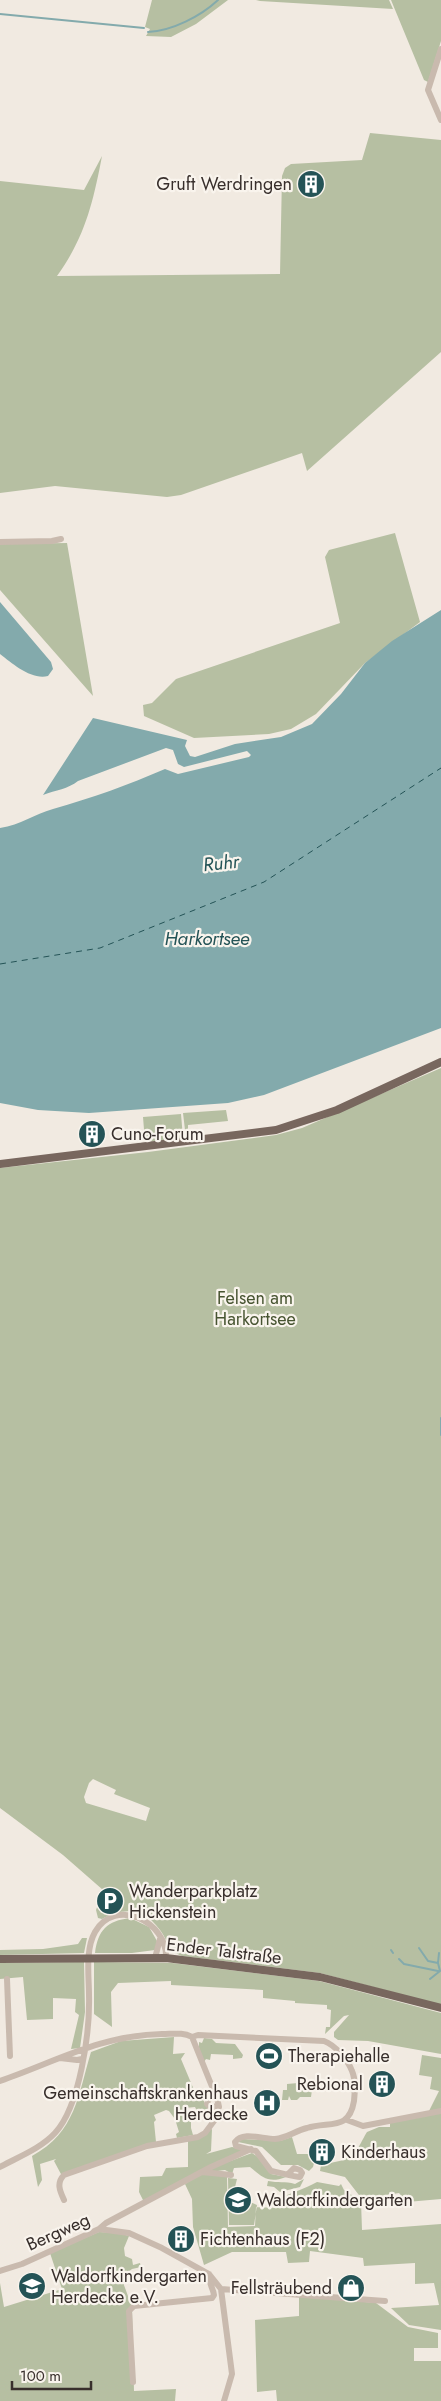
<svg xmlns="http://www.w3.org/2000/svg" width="441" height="2401" viewBox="0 0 441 2401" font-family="Jost,sans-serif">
  <rect width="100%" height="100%" fill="#f1eae1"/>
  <path fill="#b6bfa2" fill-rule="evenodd" d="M152,0H228L196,24L171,37L146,36L150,29L145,27Z
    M256,0H389L393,9L260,1Z
    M391,0H441V41L428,82L424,80Z
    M370,133L441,140V352L307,471L302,453L181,495L167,497L55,486L0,493V181L84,190L102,156C93,203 85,237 57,276L280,274L282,176L285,168L291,164L362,160Z
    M395,533L420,622L365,663L316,714L291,729L269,734L194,738L144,716L143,705L152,703L176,679L340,623L325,557L329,550Z
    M67,543L93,696L0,590V544Z
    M441,1068V2005L320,1973L182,1956C169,1951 168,1941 160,1930C144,1908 124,1907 102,1919L98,1918L96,1910L102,1894L106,1895L100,1912L102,1913L119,1905C114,1896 110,1894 103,1890L63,1855L0,1808V1168L148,1152L276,1135L302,1128ZM93,1779L116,1790L114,1794L150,1808L146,1821L86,1803L84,1797L89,1783Z
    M226,1110L228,1121L188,1125V1130H185L183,1113Z
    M181,1114L183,1138L145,1142L143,1117Z
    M130,1918L149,1927L157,1941L155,1950L132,1953H95C98,1930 107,1921 130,1918Z
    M82,1938H87L84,1953L0,1955V1950L43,1949L78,1944Z
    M84,1962L85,2012L80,2048L71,2049L79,2015L75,2012L76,1999L53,1998V2019L27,2020L23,1977L0,1979V1963Z
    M94,1962L172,1963L319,1981L441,2013V2054L368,2041L338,2040L334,2037V2032L349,2015L344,2016L325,2034L326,2027H330L331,2010L327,2009V2005L295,2003V2001L263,1998V1990L171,1985V1981L118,1983L111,1992L112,2027L94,2014Z
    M174,2037L173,2054L185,2053L181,2059L197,2097L202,2096L205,2104L216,2111L209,2116L208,2113L199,2109L197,2111L195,2107L185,2108L187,2114L191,2115V2128L193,2135L177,2138L176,2134L179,2132L175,2119L169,2111L166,2110L154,2115L156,2120L154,2122L156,2142L62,2176L54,2161L56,2159L40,2164L42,2180L38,2187L32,2156C76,2132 78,2095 91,2052L121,2041Z
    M204,2038L212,2039L216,2043L235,2044L243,2055L242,2058L233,2059V2055L211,2054L210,2060L206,2059L204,2062L199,2048V2042L202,2043Z
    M422,2055L441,2058V2110L429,2111L439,2091L430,2089L432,2077L419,2075Z
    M298,2083H313L311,2097H300L297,2100H291L289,2096L288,2100H282L283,2090H287V2084Z
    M441,2112V2199L407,2202L399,2193L362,2199L345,2177L320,2171L321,2165L344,2160L347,2155C358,2154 361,2141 367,2132L379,2127H390V2121Z
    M212,2129L211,2151L206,2154L232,2147L246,2150L144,2202L139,2192L140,2177L162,2176L166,2168L188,2167V2140Z
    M292,2137L297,2154H312L311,2158L315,2159L313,2167L309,2171L298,2165H281L262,2147L238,2142L243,2139L280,2141Z
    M252,2153L258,2157L271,2174L286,2177C268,2184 262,2177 250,2167L234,2168L232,2174L225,2170L210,2172L209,2169Z
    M203,2173L227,2176L228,2227L255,2226L256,2207L278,2208L279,2198C292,2193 304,2189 317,2182L339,2186L341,2184L344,2190L361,2201L362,2230L441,2224V2330L409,2325L391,2308L439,2305L434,2283L415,2284V2263L364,2266L363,2258L310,2251L309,2262L288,2263L286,2252H232L204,2265L193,2227L192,2199L185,2184Z
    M228,2178L237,2179L233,2195L257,2205L254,2225H229Z
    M304,2179L300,2187L280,2192L274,2187L267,2186L268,2181C278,2183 285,2181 295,2184Z
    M99,2232L119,2233L129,2236L124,2248L125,2256L132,2259L133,2265L140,2263L141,2267L132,2269L121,2277L132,2307L134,2391L176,2389L175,2401H0V2283L4,2307L62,2289L50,2253Z
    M299,2296L376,2303L408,2327L438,2333V2348H414V2361H441V2401H277L276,2390L257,2392L255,2320L299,2316Z"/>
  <path fill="#83aaac" d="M0,602L51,662L53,669L48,676C31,680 13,664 0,654Z
    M441,610V1028L264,1095L228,1103L89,1113L38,1110L0,1103V828C21,825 34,814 53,809C92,798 128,785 165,769L178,774L249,757L251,755L247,751L184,767L178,764L173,750L166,748L78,781C68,789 56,790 43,795L93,718L187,740L185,746L190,756L195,757L235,744L281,737L312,724L341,694L365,663L392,641Z"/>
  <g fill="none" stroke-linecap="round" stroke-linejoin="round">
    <path stroke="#83aaac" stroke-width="2" d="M0,14L144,28
      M148,32C172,31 201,16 218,0
      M441,1418V1435
      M419,1948L428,1961L438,1963L440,1971L430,1979
      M391,1950L393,1953
      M399,1959L404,1964L438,1971
      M438,1963L439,1953"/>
    <path stroke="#245356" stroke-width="1" stroke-dasharray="6 5" stroke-linecap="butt" d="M0,964L100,948L264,882L441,768"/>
    <path stroke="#c9baae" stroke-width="6" d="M441,49L428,90L441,120
      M0,542L52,541L61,539
      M155,1958L160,1939
      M7,1979L10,2056
      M192,2037L198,2035L324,2041C335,2045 348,2060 352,2071C356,2080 355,2091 354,2101C349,2131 330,2121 307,2128C295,2131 287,2138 275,2139C262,2139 243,2131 235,2142L236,2146L256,2151L271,2171C278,2172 294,2177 300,2177L302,2173L300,2170L294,2168L288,2174
      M60,2058L77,2060L82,2059
      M0,2081C55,2062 101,2035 162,2034C173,2034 183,2032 192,2037L213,2089L207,2104L211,2108L218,2105
      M213,2089L216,2093L219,2107
      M347,2120L363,2126L441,2111
      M0,2167C18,2157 40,2149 55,2133C80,2106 90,2032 89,1995C89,1976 85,1950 95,1932C115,1896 168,1922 166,1958
      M202,2172L231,2175
      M64,2200C60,2191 56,2183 64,2175L147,2146L198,2137L205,2133L220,2113
      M99,2229L106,2223L211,2167L251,2149
      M0,2271L22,2264L99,2229L129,2233L162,2248L209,2274L221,2289L228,2343L232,2374L224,2401
      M221,2289L385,2301
      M133,2382L129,2311L134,2306L212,2298L214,2295C213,2287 208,2283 209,2274"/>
    <path stroke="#78675e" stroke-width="8" d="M0,1164L276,1130L337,1110L441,1062
      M0,1959L166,1958L320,1977L441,2008"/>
  </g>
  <defs>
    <g id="building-disc" transform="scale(1.4375)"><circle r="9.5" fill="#245356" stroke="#f9f4ed"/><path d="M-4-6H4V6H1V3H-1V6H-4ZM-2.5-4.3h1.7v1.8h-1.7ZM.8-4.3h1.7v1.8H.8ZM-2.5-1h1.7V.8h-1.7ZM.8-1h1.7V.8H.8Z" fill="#fff"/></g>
    <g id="parking-disc" transform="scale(1.4375)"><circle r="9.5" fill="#245356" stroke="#f9f4ed"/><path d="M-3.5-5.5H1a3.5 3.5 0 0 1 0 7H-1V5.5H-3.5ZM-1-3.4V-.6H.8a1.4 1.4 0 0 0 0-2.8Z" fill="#fff"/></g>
    <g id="stadium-disc" transform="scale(1.4375)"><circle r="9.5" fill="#245356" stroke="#f9f4ed"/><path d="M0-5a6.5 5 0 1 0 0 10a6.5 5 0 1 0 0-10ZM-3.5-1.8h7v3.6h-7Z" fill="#fff"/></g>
    <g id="hospital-disc" transform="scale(1.4375)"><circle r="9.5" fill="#245356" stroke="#f9f4ed"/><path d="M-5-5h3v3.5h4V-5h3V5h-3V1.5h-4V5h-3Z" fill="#fff"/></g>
    <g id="school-disc" transform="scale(1.4375)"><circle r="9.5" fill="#245356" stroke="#f9f4ed"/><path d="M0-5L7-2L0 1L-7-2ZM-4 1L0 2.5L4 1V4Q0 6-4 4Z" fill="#fff"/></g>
    <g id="shop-disc" transform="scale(1.4375)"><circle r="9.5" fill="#245356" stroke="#f9f4ed"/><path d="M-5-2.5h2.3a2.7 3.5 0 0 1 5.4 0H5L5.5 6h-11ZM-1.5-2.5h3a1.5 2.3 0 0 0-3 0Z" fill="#fff"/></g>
  </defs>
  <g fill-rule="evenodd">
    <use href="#building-disc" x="311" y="184"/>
    <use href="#building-disc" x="92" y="1134"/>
    <use href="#parking-disc" x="110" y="1901"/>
    <use href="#stadium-disc" x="269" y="2056"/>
    <use href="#building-disc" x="382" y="2084"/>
    <use href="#hospital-disc" x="267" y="2103"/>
    <use href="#building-disc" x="322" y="2152"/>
    <use href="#school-disc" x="238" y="2200"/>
    <use href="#building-disc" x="181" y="2239"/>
    <use href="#school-disc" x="32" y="2286"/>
    <use href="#shop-disc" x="351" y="2288"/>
  </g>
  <g text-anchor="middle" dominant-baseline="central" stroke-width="4.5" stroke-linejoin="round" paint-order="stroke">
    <g font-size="18" fill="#382f2c" stroke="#f9f4ed" text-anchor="start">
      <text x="292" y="184" text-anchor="end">Gruft Werdringen</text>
      <text x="111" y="1134">Cuno-Forum</text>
      <text x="129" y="1891">Wanderparkplatz<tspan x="129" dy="21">Hickenstein</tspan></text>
      <text x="288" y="2056">Therapiehalle</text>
      <text x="363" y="2084" text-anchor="end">Rebional</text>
      <text x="248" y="2093" text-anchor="end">Gemeinschaftskrankenhaus<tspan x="248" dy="21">Herdecke</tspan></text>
      <text x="341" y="2152">Kinderhaus</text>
      <text x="257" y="2200">Waldorfkindergarten</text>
      <text x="200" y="2239">Fichtenhaus (F2)</text>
      <text x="51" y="2276">Waldorfkindergarten<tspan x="51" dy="21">Herdecke e.V.</tspan></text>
      <text x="332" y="2288" text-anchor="end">Fellsträubend</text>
    </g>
    <g font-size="18" fill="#475431" stroke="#f9f4ed">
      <text x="255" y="1298">Felsen am<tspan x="255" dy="21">Harkortsee</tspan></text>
    </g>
    <g font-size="18" fill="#382f2c" stroke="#f9f4ed">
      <text transform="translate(224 1951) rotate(7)">Ender Talstraße</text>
      <text transform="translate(58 2232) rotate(-24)">Bergweg</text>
    </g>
    <g font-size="19" font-style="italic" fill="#245356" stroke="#f9f4ed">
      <text transform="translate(221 863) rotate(-6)">Ruhr</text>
      <text x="207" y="938">Harkortsee</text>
    </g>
  </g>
  <path d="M12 2381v8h79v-8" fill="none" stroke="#382f2c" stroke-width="2.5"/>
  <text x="20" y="2381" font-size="15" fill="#382f2c" stroke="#f9f4ed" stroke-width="4" paint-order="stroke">100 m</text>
</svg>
